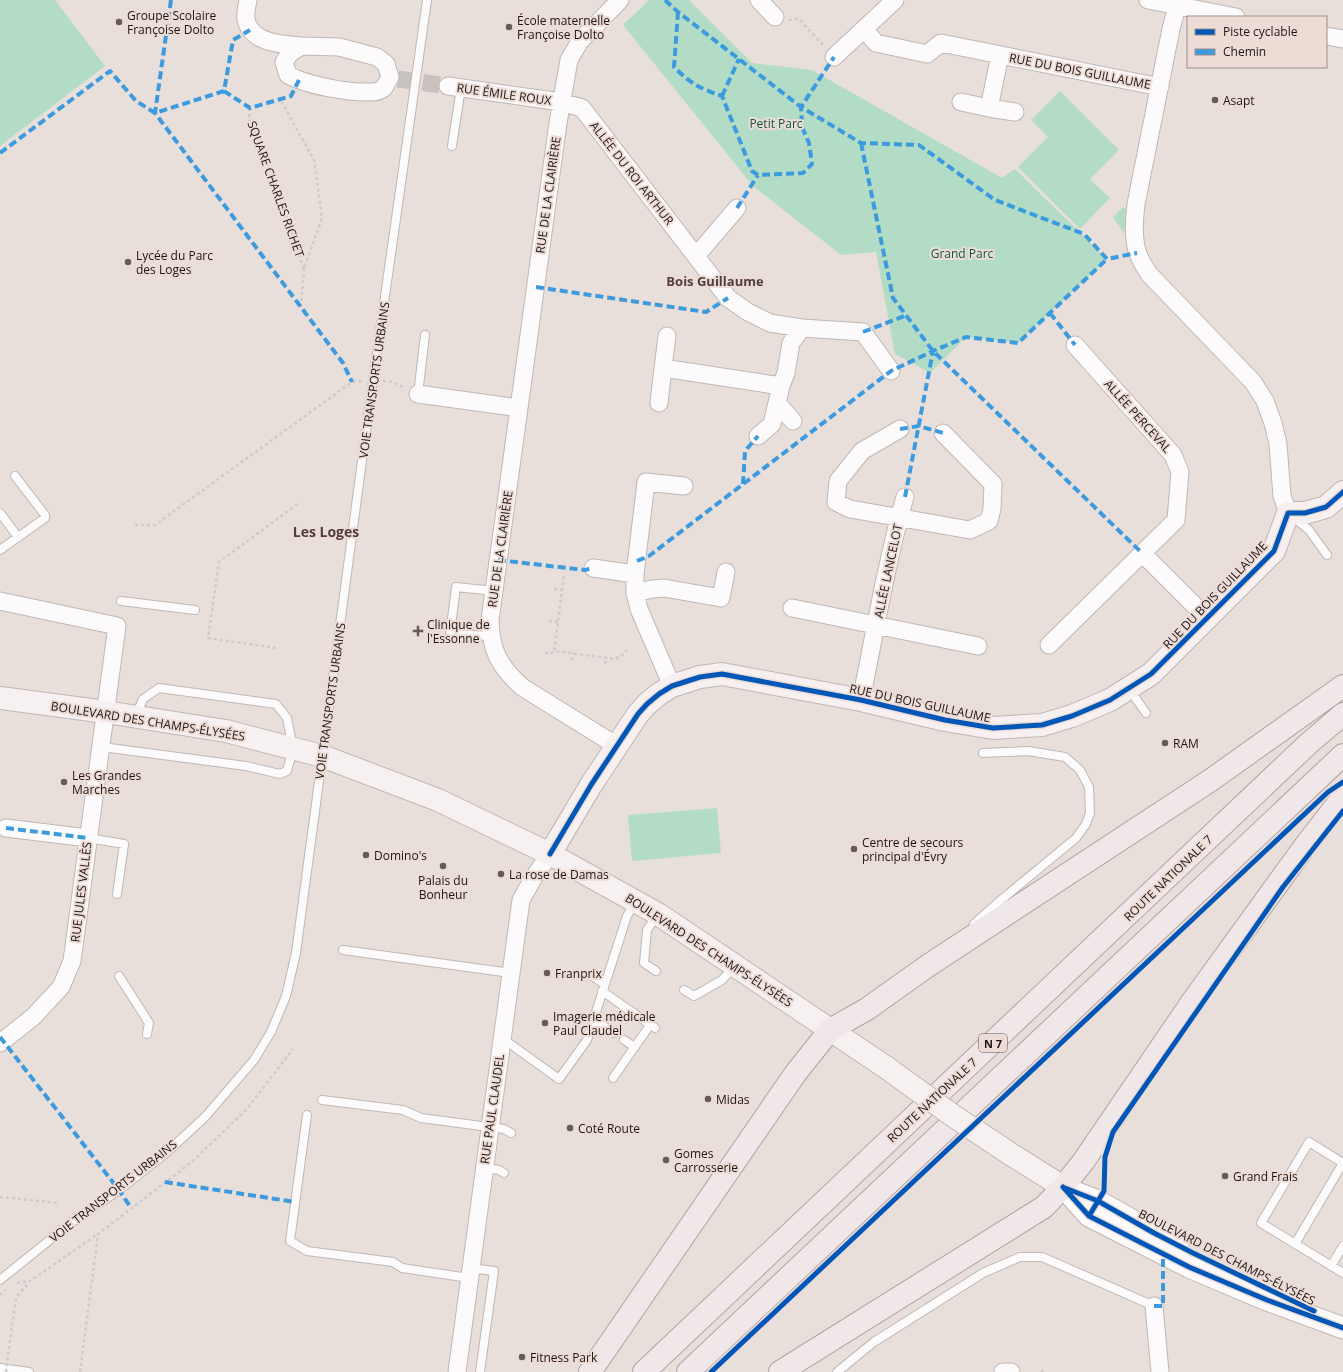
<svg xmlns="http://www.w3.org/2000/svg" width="1343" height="1372" viewBox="0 0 1343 1372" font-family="'Open Sans',sans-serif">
  <rect width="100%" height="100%" fill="#e8dfdb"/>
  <path fill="#b2dcc5" d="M0,0H55L105,66L0,146Z
    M649,0H689L752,63L812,70L1002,178L1015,169L1107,259L1018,343L966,337L930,373L895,354L876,252L841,255L753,186L623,25Z
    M1060,91L1119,150L1090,179L1110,198L1080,229L1018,167L1048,137L1031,120Z
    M1123,207L1127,210L1124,233L1113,217Z
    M717,808L721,853L632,861L628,815Z"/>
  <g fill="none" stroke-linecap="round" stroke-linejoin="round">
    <path stroke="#c9c1bd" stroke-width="17" stroke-dasharray="17 8" stroke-linecap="butt" d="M398,79L448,86"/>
    <g stroke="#bfb7b4" stroke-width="10">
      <path id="service" d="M452,146L461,88
        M418,394L425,335
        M0,513L18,537
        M1293,517L1309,530L1327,555
        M0,550L45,518V515L15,476
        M121,601L195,610
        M491,636L450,634L456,587L494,591
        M1129,689L1146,713
        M102,747L246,766L280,774L287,771L293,749L287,718L276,704L159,688L143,699L136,716
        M88,838L124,844L117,894
        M974,924L1001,900L1076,838L1086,824L1090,813L1089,787L1080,770L1065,757L1028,751L983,753
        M343,950L511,973
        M656,971L644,963L647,930L657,915
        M591,975L604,984
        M119,976L149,1023L147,1034
        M684,990L694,996L722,980L734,967
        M602,991L655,1028
        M593,1019L614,1033
        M502,1038L559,1079L587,1040L627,916L635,902
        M624,1040L635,1047
        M613,1078L650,1025
        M322,1100L403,1110L421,1118L504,1129L511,1133
        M307,1115L290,1241L307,1251L393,1262L402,1268L469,1278
        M1343,1163L1309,1142L1261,1223L1343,1273
        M484,1168L499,1170L504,1173
        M1295,1244L1343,1163
        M1331,1266L1343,1246
        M470,1268L494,1271L480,1372
        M0,1280L72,1222L119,1190L166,1153L205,1117L254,1060L271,1032L286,996L296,953L368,416L427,0
        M0,1368L29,1372
        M837,1372L874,1342L983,1273L1020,1257H1042L1154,1306"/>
    </g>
    <g stroke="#bfb7b4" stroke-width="19">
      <path id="minor" d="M248,0C247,6 245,13 246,19C250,43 283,45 302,46
        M759,0L775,17
        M1148,0L1236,17
        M1181,0L1177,6L1171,29L1136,204C1134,220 1133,236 1137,251C1139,259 1145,267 1149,274L1253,382L1265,401L1273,423L1278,444L1282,496L1288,513
        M864,29L876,43L927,54L941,43L1160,87
        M1326,36L1343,39
        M302,46L339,47L377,57L386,64L390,77L384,88C381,90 377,92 373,92C349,93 309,86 288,75L284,62L290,53Z
        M1000,55L989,108L1015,112
        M834,57L895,0
        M448,86L561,102L582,108L728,298L748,312L770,323L802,328L863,332L891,371
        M961,102L989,108
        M696,256L737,208
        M667,336L663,368L781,386L772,424L758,436
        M781,386L786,373L791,343L802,328
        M418,394L519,408
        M659,403L663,368
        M777,403L793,421
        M900,429L862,451L838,481L836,502L850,509L970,530L989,521L992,509L993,484L943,433
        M1142,553L1207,618
        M593,568L635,574
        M635,593L652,589L664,588L721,598L726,572
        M0,601L117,626L72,961L61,987L33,1017L0,1043
        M792,608L978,646
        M1049,645L1176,520L1180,472L1173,455L1075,345
        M672,686L639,609L635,593V574L646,482L684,486
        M861,700C875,632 886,564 905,497
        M617,746L522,687C499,666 491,651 490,620L558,123L569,60L580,41L620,0
        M6,828L88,838
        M1154,1306L1160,1372
        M457,1372L521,900L534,877L550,854
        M1003,1372H1011"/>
    </g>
    <g stroke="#bfb7b4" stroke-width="23">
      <path id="tertiary" d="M1063,1187L1089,1216L1189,1267L1267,1300L1343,1328
        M1067,1189L1098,1201L1178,1246"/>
    </g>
    <g stroke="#bfb7b4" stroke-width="24">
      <path id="secondary" d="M0,698L106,712L226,731L322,756L438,800L550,854L658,914L887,1068
        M550,854L591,785L638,714L647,704L659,694L672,686L700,677L722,674L861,700L945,720L993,728L1042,725L1072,716L1110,700L1151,674L1274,551L1288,513H1305L1326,507L1343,492
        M1009,1153L1063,1187"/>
    </g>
    <g stroke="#b3a1a3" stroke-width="24">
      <path id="primary" d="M590,1372L795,1074L830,1030L867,1009L929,965L1211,780L1343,686
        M644,1372L1308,744L1343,714
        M688,1372L1343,755
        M780,1372L1044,1207L1063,1187L1083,1162L1192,1002L1305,846L1343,797"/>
    </g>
    <path stroke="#cdcac9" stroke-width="2.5" stroke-dasharray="3 3" stroke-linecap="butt" d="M789,20L799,19L824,46
      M250,108L249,123L267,157L304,269L322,218L314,160L280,99
      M301,307L304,269
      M383,381L393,382L405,388
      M135,525H155L352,382L362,381
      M564,576L554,651L615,659L622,655L627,650
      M554,589L563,590
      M549,621L558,622
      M276,648L208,638L219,562L300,502
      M545,653L550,654L554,651
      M572,660L573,653
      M605,664L606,657
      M0,1197L59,1203
      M17,1283L29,1281
      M0,1295L6,1290
      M8,1355L16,1298L30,1281L98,1234
      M80,1372L98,1234L193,1161L246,1110L293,1049
      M1041,1372L1045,1369"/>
    <use href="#service" stroke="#fcfafa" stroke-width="8"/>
    <use href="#minor" stroke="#fcfafa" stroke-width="17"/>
    <use href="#tertiary" stroke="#fcfafa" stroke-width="21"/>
    <use href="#secondary" stroke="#f6f0f1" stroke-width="22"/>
    <use href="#primary" stroke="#efe7e8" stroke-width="22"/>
    <g stroke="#bfb7b4" stroke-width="24" stroke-linecap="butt">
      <path id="secondary-bridge" d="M887,1068L952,1115L1009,1153"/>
    </g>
    <path stroke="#cdcac9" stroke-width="2.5" stroke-dasharray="3 3" stroke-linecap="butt" d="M6,1372L8,1355"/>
    <use href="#secondary-bridge" stroke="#f6f0f1" stroke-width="22"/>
    <path stroke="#3c9ade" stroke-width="4" stroke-dasharray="8 4" stroke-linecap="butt" d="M171,0L155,113L343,363L352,382
      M665,0L678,12L801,107L861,143L919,145L995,200L1084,234L1107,259L1137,253
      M678,12L674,67C691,84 699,88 722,96L752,171L758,175L803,173L812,164L809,143L802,127L801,107L834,57
      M224,91L250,108L291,96L299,80
      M722,96L739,59
      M861,143L893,298L933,351L1142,553
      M0,153L110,71L136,101L155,113L224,91L233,40L250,30
      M737,208L758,175
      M536,287L706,312L728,298
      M1050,313L1075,345
      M863,332L907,315
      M900,429L919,426L943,433
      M743,484L745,451L758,436
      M905,497L933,351
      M498,560L585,570L593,568
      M637,561L649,556L891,371L933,351L966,337L1018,343L1107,259
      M6,828L88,838
      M0,1037L119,1190L131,1208
      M165,1182L295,1202
      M1154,1306H1163V1254"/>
    <g stroke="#eddcd6" stroke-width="8">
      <path id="cycleway" d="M550,854L591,785L638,714L647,704L659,694L672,686L700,677L722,674L861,700L945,720L993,728L1042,725L1072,716L1110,700L1151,674L1274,551L1288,513H1305L1326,507L1343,492
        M1063,1187L1089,1216L1189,1267L1267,1300L1343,1328
        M1065,1188L1098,1201L1154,1233L1193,1253L1314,1311
        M1089,1216L1104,1191L1105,1157L1113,1132L1283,887L1343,811
        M711,1372L1328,792L1343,782"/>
    </g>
    <use href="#cycleway" stroke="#0057b8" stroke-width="5"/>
  </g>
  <g fill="#635c5a" stroke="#eddcd6" stroke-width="1.5">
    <circle cx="119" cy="22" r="4"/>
    <circle cx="509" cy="27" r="4"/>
    <circle cx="1215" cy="100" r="4"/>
    <circle cx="128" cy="262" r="4"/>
    <path d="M416 625h4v4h4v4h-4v4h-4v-4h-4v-4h4z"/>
    <circle cx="1165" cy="743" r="4"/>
    <circle cx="64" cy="782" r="4"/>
    <circle cx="854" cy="849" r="4"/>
    <circle cx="366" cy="855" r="4"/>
    <circle cx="443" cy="866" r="4"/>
    <circle cx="501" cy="874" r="4"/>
    <circle cx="547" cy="973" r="4"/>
    <circle cx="545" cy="1023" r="4"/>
    <circle cx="708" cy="1099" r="4"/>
    <circle cx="570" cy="1128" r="4"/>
    <circle cx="666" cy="1160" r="4"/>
    <circle cx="1225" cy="1176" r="4"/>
    <circle cx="522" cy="1357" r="4"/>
  </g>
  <g text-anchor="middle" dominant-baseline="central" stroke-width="4" stroke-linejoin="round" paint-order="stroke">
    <rect fill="#eddcd6" stroke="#5b514e" stroke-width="1" x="979" y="1034" width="28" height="18" rx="3"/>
    <g font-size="11" font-weight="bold" fill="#1c1614">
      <text x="993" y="1043">N 7</text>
    </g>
    <g font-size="12" fill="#1c1614" stroke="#eddcd6" text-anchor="start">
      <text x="127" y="15">Groupe Scolaire<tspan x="127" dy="14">Françoise Dolto</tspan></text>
      <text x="517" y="20">École maternelle<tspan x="517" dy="14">Françoise Dolto</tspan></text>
      <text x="1223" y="100">Asapt</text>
      <text x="136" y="255">Lycée du Parc<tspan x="136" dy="14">des Loges</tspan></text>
      <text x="427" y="624">Clinique de<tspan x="427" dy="14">l'Essonne</tspan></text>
      <text x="1173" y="743">RAM</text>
      <text x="72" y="775">Les Grandes<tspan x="72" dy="14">Marches</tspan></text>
      <text x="862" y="842">Centre de secours<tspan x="862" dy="14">principal d'Évry</tspan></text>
      <text x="374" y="855">Domino's</text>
      <text x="509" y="874">La rose de Damas</text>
      <text x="443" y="880" text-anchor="middle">Palais du<tspan x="443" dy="14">Bonheur</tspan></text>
      <text x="555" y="973">Franprix</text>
      <text x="553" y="1016">Imagerie médicale<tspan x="553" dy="14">Paul Claudel</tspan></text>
      <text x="716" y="1099">Midas</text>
      <text x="578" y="1128">Coté Route</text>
      <text x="674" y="1153">Gomes<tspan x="674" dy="14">Carrosserie</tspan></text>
      <text x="1233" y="1176">Grand Frais</text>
      <text x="530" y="1357">Fitness Park</text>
    </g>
    <g font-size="12" fill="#1c1614" stroke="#eddcd6">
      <text transform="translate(1080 71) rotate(11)">RUE DU BOIS GUILLAUME</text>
      <text transform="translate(504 94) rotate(8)">RUE ÉMILE ROUX</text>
      <text transform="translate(632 173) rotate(52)">ALLÉE DU ROI ARTHUR</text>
      <text transform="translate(276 189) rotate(70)">SQUARE CHARLES RICHET</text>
      <text transform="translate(548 195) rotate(-82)">RUE DE LA CLAIRIÈRE</text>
      <text transform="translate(374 380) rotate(-82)">VOIE TRANSPORTS URBAINS</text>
      <text transform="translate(1138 416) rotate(48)">ALLÉE PERCEVAL</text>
      <text transform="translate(500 549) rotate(-82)">RUE DE LA CLAIRIÈRE</text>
      <text transform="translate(888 571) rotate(-78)">ALLÉE LANCELOT</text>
      <text transform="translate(1215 595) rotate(-46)">RUE DU BOIS GUILLAUME</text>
      <text transform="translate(330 701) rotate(-82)">VOIE TRANSPORTS URBAINS</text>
      <text transform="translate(920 703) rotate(12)">RUE DU BOIS GUILLAUME</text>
      <text transform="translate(148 721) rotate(9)">BOULEVARD DES CHAMPS-ÉLYSÉES</text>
      <text transform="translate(1168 878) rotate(-44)">ROUTE NATIONALE 7</text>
      <text transform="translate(81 892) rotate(-83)">RUE JULES VALLÈS</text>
      <text transform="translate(709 950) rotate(33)">BOULEVARD DES CHAMPS-ÉLYSÉES</text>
      <text transform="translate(932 1100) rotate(-43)">ROUTE NATIONALE 7</text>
      <text transform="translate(492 1109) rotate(-82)">RUE PAUL CLAUDEL</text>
      <text transform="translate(113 1191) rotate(-38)">VOIE TRANSPORTS URBAINS</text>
      <text transform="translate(1227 1257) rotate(27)">BOULEVARD DES CHAMPS-ÉLYSÉES</text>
    </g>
    <g font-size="12" fill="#0b573c" stroke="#eddcd6">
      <text x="776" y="123">Petit Parc</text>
      <text x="962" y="253">Grand Parc</text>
    </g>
    <g font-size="13" font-weight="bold" fill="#4d3f3a" stroke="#eddcd6">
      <text x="715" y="281">Bois Guillaume</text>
    </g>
    <g font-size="14" font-weight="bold" fill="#4d3f3a" stroke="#eddcd6">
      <text x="326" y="531">Les Loges</text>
    </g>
  </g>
  <rect x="1187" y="16" width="140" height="52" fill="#eddcd6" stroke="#998d88"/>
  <rect x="1195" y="29" width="20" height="6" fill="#0057b8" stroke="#998d88"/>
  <text x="1223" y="36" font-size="12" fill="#1c1614">Piste cyclable</text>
  <rect x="1195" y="49" width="20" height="6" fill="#3c9ade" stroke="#998d88"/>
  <text x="1223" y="56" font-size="12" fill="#1c1614">Chemin</text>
</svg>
